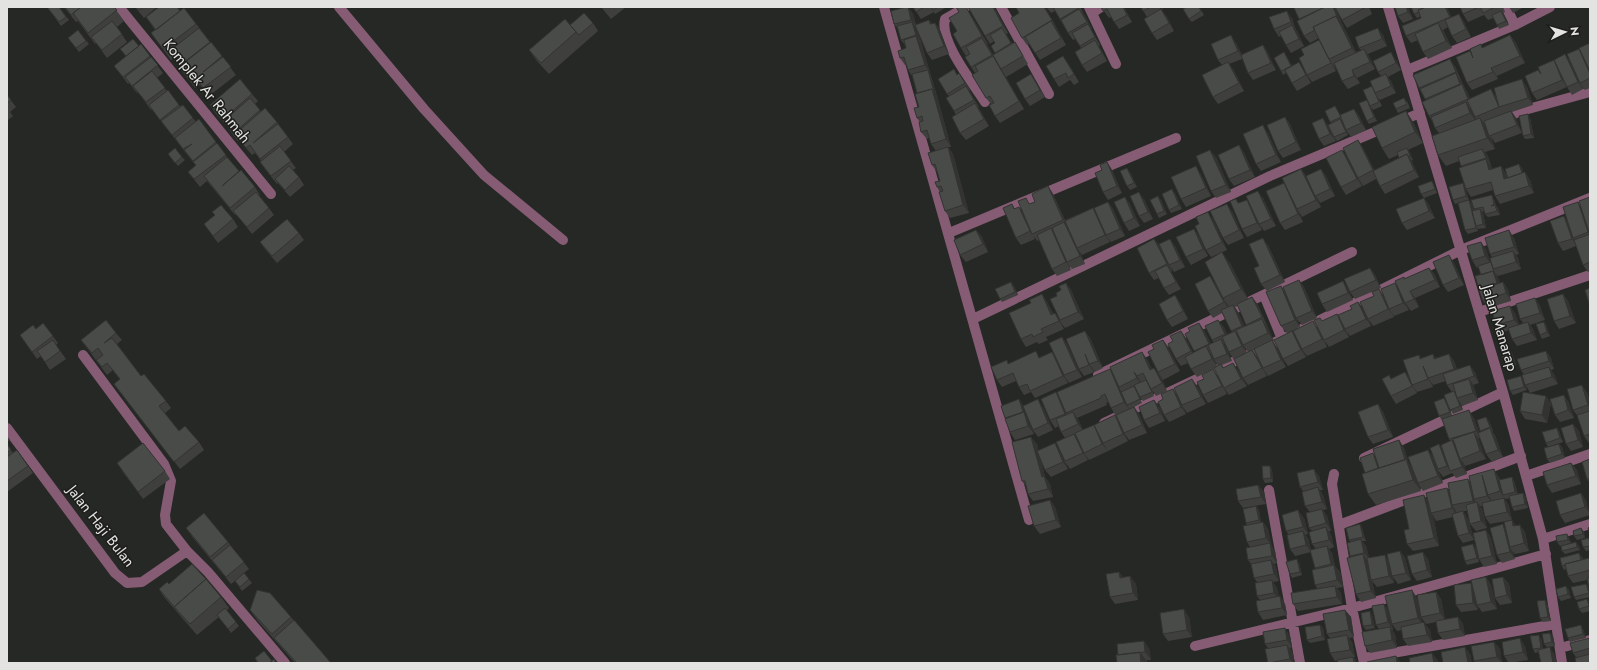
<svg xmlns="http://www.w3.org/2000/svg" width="1597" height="670" viewBox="0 0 1597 670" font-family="Jost,sans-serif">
  <rect width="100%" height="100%" fill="#262825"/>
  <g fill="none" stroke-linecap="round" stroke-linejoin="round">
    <path stroke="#855c73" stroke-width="10" d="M119,7L271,194
      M339,7L424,109L484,175L563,240
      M884,7L1029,520
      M966,7L945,19C939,41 973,83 985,102
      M1001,7L1049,94
      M1089,7L1116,64
      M1388,7L1503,392L1543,539L1562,663
      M1506,7L1515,25
      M1092,13L1101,7
      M1407,70L1515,25L1550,7
      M1501,119L1521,111L1590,92
      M949,233L1176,138
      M1264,295L1282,339
      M1479,312L1590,275
      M973,319L1270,176L1420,113
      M1302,329L1461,250L1590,198
      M83,355L164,464L171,481L165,515L166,524L187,551L208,572L285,663
      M1098,375L1352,252
      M1104,423L1286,337
      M7,428L115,573L127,583L142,582L187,551
      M1364,458L1503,392
      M1334,474L1332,484L1352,608L1364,663
      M1526,476L1590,454
      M1269,490L1300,663
      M1339,525L1521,456
      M1543,539L1590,524
      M1195,646L1352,608L1546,554
      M1560,648L1590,640
      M1364,658L1556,624"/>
  </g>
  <path fill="#3f403e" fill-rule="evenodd" d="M47,7H59L69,20L61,26Z
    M64,7H114L124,21L117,27L127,42L107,58L96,43L95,44L78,21L76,22Z
    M135,7H157L144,18Z
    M601,7H626L611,19Z
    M908,7L913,14L916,25L929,20L932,24L935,23L940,30L949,54L932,60L927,53L918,32L937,96L951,147H948L953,154L969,213L950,218L945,211L940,192L937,187L940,181L937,172L932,165L936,151L931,144L929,138L927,139L921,132L920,122L917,118L919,107L917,93L912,76L908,70L907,65H905L900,58L906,48L905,45L901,40L899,30L894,24Z
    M913,7H931L934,12L921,19Z
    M931,7H944L945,8L935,14Z
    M994,7L1008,33L1006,34L1012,44L1015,42L1020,50L1028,64L1006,77L1002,70L1024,109L1000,123L995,116L991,104L986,98L975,73L971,67L966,56L961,48L957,31L968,10L988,44H987L993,55L995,54L991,46L995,43L994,41L990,44L985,36Z
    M1016,7H1045L1066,45L1040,60L1029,44L1027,45L1022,38L1019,13Z
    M1046,7H1080L1092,29H1091L1100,45L1099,46L1107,61L1087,72L1082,65L1081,48L1075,39L1073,40L1068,33L1055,11L1051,13Z
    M1101,7H1124L1132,22L1119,29L1111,17L1109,18Z
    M1141,7H1159L1161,10L1167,17L1174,31L1157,40L1152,33L1147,17Z
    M1161,7H1166L1162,9Z
    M1187,7H1199L1204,15L1192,22L1189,19Z
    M1297,7H1369L1372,14L1347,28L1342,20L1336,10L1343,26L1356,52L1361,50L1359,48L1383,35L1387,46L1368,54L1375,69L1357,78L1360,83L1348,89L1342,81L1337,70L1333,65L1336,71L1312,82L1307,75L1304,55L1319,40V38L1310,43L1304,36L1299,19Z
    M1395,7H1408L1413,19L1403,23L1398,16Z
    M1411,7L1452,17L1459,14L1464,22L1471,37L1457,43L1452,36L1448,27L1443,30L1452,48L1428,59L1423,52L1418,40L1411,43L1406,36L1421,18V16L1417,18L1414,14Z
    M1460,7H1503L1505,12L1503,13L1509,25L1499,29L1497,25L1493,18L1488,20L1484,15L1468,22L1463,14Z
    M1509,7H1522V8L1513,13Z
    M184,8L211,43V42L236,75L209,96L200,85L195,88L173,58L171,60L151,33L155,30L146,17L180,11Z
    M1292,18L1296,30L1304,46L1291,53L1286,45L1281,36L1279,37L1274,29Z
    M593,23L598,31L549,74L537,61L529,50L571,25Z
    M78,30L89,44L79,52L68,38Z
    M1510,35L1516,43L1525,63L1497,76L1498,79L1472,90L1467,83L1471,53Z
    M1236,43L1242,55L1263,45L1268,53L1276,70L1253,80L1248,73L1242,59L1229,64L1233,69L1244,91L1218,104L1213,97L1222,65L1218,60Z
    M1590,43V88L1585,90L1581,86L1583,89L1572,95L1567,87L1537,100L1532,93L1541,74L1554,60L1556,63L1569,59L1579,49L1581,53Z
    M141,44L163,73L157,78L167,91L168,90L180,106L183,105L196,122L199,119L216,143L228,158L239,172L255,187L260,195H259L269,208L274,215L252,234L236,214L235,215L207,181L200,187L188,172L196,166L152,109L151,110L138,92L137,93L129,83L128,84L114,66Z
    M1284,52L1292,66L1304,70L1311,83L1297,91L1292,83L1286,73L1283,75L1281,71Z
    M1396,60L1401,70L1388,77L1391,81L1396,93L1380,100L1378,98L1382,106L1373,110L1370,106L1377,121L1369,124L1367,121V100L1369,103L1372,86L1381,76L1378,72Z
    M1068,63L1079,82L1074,85L1070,80L1059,87L1054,79Z
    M1455,66L1461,80L1470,99L1491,89L1496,97L1527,87L1533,105L1512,112L1516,118L1522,133L1495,143L1491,137L1495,149L1485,152L1488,156L1492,169L1501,166L1506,174L1522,168L1523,173L1525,172L1530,180L1534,193L1500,204L1495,196L1493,190L1471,197L1466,189L1462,167L1459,161L1446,166L1438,155L1439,133L1435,128L1433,123L1429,116L1426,100L1419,88ZM1470,108L1476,120H1475Z
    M957,74L964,80L970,90L969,91L979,107H978L989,126L966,140L960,133L956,115L954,111L949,96L947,94Z
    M1036,81L1045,97L1030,106L1025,99Z
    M252,94L258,101L255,104L261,112L277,122L293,144L284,152L296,168L293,170L299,177L304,185L290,197L278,183L277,184L265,169L260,162L261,161L255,153L252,155L239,140L238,141L233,135L228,127L215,113L210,105Z
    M7,95L16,107L10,112L13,116L7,121Z
    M1407,101L1410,108L1398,113L1396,109Z
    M1335,106L1340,115L1354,109L1359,116L1366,130L1351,137L1346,130L1342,122L1348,135L1337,141L1334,137L1331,123L1325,111Z
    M1406,111L1413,122L1423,143L1408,150L1413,160L1411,161L1419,177L1385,194L1380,186L1376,179L1363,186L1358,178V140L1363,148L1374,170L1399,158L1398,155L1389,159L1382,148Z
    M1285,117L1290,124L1301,150L1283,158L1278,151Z
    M1530,118L1534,138L1525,139L1523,136Z
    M1328,125L1336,141L1324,146L1319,139Z
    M1268,133L1281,162L1261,171L1256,164Z
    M1239,145L1244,153L1255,177L1234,186L1229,179Z
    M1342,150L1347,157L1362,186L1346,195L1341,187Z
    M168,154L182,157L185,160L178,166Z
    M1216,157L1231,192L1216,198L1211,191Z
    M1107,162L1112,170L1122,193L1108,200L1103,192L1102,170Z
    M1301,169L1306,176L1321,169L1326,176L1335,196L1320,203L1316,196L1321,207L1302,217L1298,210L1303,222L1285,230L1280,223L1287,188Z
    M1130,172L1137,187L1130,190L1127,186Z
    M1201,174L1211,196L1186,207L1181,199Z
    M1432,181L1434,184L1437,193L1424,198L1421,194Z
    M1463,183L1465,187L1469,200L1455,204L1453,200Z
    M1048,186L1053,194L1065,220L1093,208L1096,212L1108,202L1113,209L1125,236L1111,242L1109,239L1110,242L1082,255L1080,252L1085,264L1072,269L1069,265L1071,270L1057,276L1052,269L1039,240L1037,241L1034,236L1035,239L1021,245L1016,238L1012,204L1015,209L1022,211L1031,204L1035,202Z
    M1175,193L1182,209L1171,213L1169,210Z
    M1125,197L1130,204L1140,226L1129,231L1124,223Z
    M1590,197V271L1588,272L1583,265L1576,246L1563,251L1558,243L1567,220Z
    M1263,198L1276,226L1264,231L1260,225L1262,230L1247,237L1242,229L1239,203L1247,200L1250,204Z
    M1424,198L1429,205L1435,218L1407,230L1402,223Z
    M1144,199L1153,219L1144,223L1139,216Z
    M1494,199L1496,206L1498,208L1500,215L1488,217L1485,214L1484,211L1482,212L1483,213L1486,228L1478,229L1477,228L1478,231L1468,234L1465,230L1469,200L1472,204L1474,211H1475L1474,209Z
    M1161,200L1167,214L1159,218L1157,214Z
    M1232,211L1244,238L1228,245L1223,238Z
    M212,212L233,219L238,227L218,243L204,224L215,215Z
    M1213,219L1227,250L1211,257L1206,250Z
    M1194,229L1199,236L1208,256L1191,265L1186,257Z
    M976,230L982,237L988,252L966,262L960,255Z
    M299,233L304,240L277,263L265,249L260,242Z
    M1514,238L1519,254L1516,255L1518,258L1521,269L1498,276L1496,273L1500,283L1503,282L1508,290L1511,301L1488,308L1483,301L1479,289L1481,275L1478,267L1477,268L1472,260L1486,249L1490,262H1491L1492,257L1490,254Z
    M1154,239L1160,246L1172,271L1171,272L1181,289L1169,295L1164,288L1159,278L1154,280L1149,273Z
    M1170,239L1175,246L1185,267L1174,272L1169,265Z
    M1268,245L1285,282L1267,291L1261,284L1259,266Z
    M1230,263L1248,299L1252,297L1258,305L1274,341H1273L1277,348L1286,367L1268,376L1264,370L1267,376L1248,385L1243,378L1234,360L1229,352L1225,344H1224L1226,347L1232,361L1222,365L1224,368L1233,363L1238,370L1247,386L1229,395L1224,388L1217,367L1197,377L1191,369L1188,363L1181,366L1176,359L1173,341L1186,338L1193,353L1195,352L1185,334L1204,330L1211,344L1214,343L1212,340L1224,327L1227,334L1232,332L1222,313L1213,318L1208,311L1216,284L1228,307H1229L1223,298ZM1238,306L1247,326L1245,327L1238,312L1235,307ZM1243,345L1248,352L1247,353ZM1253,350H1254L1257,357ZM1211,353L1214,359L1218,366H1217Z
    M1454,263L1464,285L1448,292L1443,285Z
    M1370,268L1375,275L1381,288L1355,299L1350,292Z
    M1429,268L1435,275L1440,287L1415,298L1419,307L1411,311L1406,304L1409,310L1394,316L1392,312L1394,317L1373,326L1369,320L1371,326L1350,336L1347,332L1349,337L1329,347L1325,341L1327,347L1307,356L1303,351L1306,357L1288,366L1283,359L1287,333L1281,326V286L1286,293L1300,327L1292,331L1296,337L1318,328L1322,321L1340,318L1352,309L1358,302L1363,308L1383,294L1399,290L1404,277L1405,279Z
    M1299,280L1304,287L1317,318L1302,325L1296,318Z
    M1343,281L1348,289L1353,300L1327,312L1322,304Z
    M1066,283L1071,290L1084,319L1065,328L1061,323L1064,329L1046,337L1048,340L1039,344L1037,342L1026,347L1021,339L1031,303L1042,294L1047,302L1053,314L1055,313L1059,318L1057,296Z
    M1014,286L1018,295L1002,302L1000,299Z
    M1563,294L1568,301L1576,323L1559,329L1554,321Z
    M1175,295L1180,303L1188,319L1172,327L1167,320Z
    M1535,298L1540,306L1545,320L1530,325L1533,329L1537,340L1517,346L1512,339L1509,330L1501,333L1496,325L1515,313L1519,325L1523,323L1520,319Z
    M1544,322L1546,325L1550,336L1542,339L1540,335Z
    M43,323L58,343L56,345L66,359L50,370L41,356L37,359L20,335L36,329Z
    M1085,331L1090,338L1103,368L1095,372L1093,369L1094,372L1084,376L1079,369Z
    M116,333L122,340L117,344L141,376L166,401L171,408L165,413L179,431L199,442L204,450L180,469L114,384L120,380L113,370L107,375L81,340Z
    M1062,337L1067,344L1082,377L1069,383L1066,378L1068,383L1035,398L1031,392L1024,395L1019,387L1016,381L1002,387L997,380L1009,363L1040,357L1052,352L1056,357Z
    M1163,340L1168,347L1180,371L1163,380L1158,372Z
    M1509,349L1512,353L1516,365L1507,368L1505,364Z
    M1546,351L1551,358L1554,369L1551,370L1554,374L1558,384L1530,393L1526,385L1527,390L1513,395L1510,391L1523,379L1524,375L1521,370Z
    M1433,354L1435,358L1449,354L1454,361L1457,369L1475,372L1479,383L1473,385L1478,400L1462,406L1460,402L1463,410L1453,414L1450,408L1452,416L1474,418L1479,432H1481L1480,431L1489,421L1493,431H1492L1495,435L1503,457L1492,462L1486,454L1480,438L1478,439L1486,459L1465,466L1463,462L1467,474L1456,478L1452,473L1443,477L1438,470L1443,483L1423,491L1418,484L1421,491L1376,505L1368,494L1365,473L1375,456L1399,440L1404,448L1409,464L1412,467L1428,450L1433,457L1439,444L1442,448L1450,441L1449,439L1442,419V420L1439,416L1452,392L1447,385L1446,381L1433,385L1431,382L1433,387L1417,392L1414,388L1417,393L1396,404L1391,396L1392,378L1405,372L1410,379L1419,355L1421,358Z
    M1147,359L1152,369L1154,368L1160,375L1167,391L1156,396L1152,390L1154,396L1143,401L1140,397L1136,389L1142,403L1134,407L1139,414L1147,433L1129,440L1125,434L1128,441L1108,451L1106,447L1108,451L1089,460L1086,456L1088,460L1070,469L1065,462L1068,469L1051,477L1045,470L1040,457L1045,477L1050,484L1053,497L1033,501L1028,494L1027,487L1022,481L1037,444L1038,450L1059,448L1065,438L1061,432L1059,426L1055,428L1050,420L1056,392L1059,397L1110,369L1113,373ZM1108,402L1119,422L1096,429L1094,425L1083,430L1077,418L1107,405L1106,403Z
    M1213,369L1218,377L1227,394L1208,403L1203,395L1204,379Z
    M1198,387L1206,404L1187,413L1183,407L1186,414L1169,422L1164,415L1163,399L1173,389L1177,395Z
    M1587,392L1590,402V443H1589L1584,436L1577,415L1573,410Z
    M1564,395L1569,403L1574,418L1560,422L1555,415Z
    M1154,400L1160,408L1165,421L1149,428L1144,420Z
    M1551,403L1547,423L1525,419L1520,411Z
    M1378,404L1383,412L1393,437L1373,444L1368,437Z
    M1024,406L1043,407L1053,430L1038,437L1033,430L1030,422L1034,434L1015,440L1010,432L1005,418Z
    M1573,424L1579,431L1583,447L1571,451L1566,444Z
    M1557,428L1559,431L1563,442L1548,447L1546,443Z
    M7,436L10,440L7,442Z
    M7,444L13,453L17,450L33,473L7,492Z
    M1559,444L1562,447L1565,458L1550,463L1547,459Z
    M1590,459V483L1587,479Z
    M1571,463L1577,470L1581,484L1552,493L1547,485Z
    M1270,466L1272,470L1273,482L1265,483L1263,479Z
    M122,471H165L170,479L143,499Z
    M1319,476L1323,490H1320L1323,495L1327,509L1323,510L1327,516L1331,531H1329L1331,535L1334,547L1329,549L1332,553L1335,566L1340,572L1343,587L1337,588L1341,593L1342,604L1298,611L1293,604L1318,589L1315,585V569L1311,552L1295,556L1290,549L1289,535L1286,531L1304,518L1308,534L1305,535L1308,538L1311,550L1316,549L1312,544V531L1309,528L1310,512L1305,506L1303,491L1300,487Z
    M1499,477L1500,480L1512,477L1514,481L1518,494L1523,493L1526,497L1528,508L1514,511L1512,507L1510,498L1506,499L1504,497L1505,499L1509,506L1512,520L1490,524L1485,517L1483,506H1480L1482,509L1487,528L1476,531L1470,524L1467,511H1463L1468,519L1474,540L1463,543L1458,536L1453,517L1436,521L1433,515L1439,546L1413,551L1407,544L1409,529L1428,501L1447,488L1449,491L1468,479L1470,482Z
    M1258,485L1264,492L1266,504L1243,508L1238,501Z
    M1581,493L1586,501L1590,515L1565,523L1560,515Z
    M1050,500L1055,507L1061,527L1040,534L1034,526Z
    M1256,506L1259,510L1261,522H1263L1268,529L1271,546L1275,551L1277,563L1274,564L1276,567L1279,581L1273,582L1277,588L1279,597L1280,596L1285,604L1287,615L1263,620L1258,612L1260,600L1257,596L1258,583L1254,578L1251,564L1248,560L1250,547L1247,542V525L1246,523Z
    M1360,524L1362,528L1366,541H1362L1366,546L1369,558L1385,555L1388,560L1400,551L1405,558L1411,580L1398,584L1393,577L1394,583L1377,587L1372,581L1376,598L1361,602L1356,594L1350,556V542L1349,540Z
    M1520,525L1525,532L1529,551L1515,554L1513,552L1515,559L1502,563L1497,555L1505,527Z
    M186,528L228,542L249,569L244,573L252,583L242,591L235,581L231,584L194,539Z
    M1581,528L1584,532L1585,538L1577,540L1574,536Z
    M1486,530L1491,538L1497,564L1484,567L1479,559Z
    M1569,537L1571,543L1560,546L1557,542Z
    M1590,539V550L1586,551L1583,547Z
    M1576,542L1579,546L1580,550L1565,554L1562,551Z
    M1476,547L1479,562L1467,565L1465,561Z
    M1579,553L1582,557L1583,559H1590V590L1589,588L1590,592V597L1576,600L1574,597L1586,584L1589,587L1587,580L1573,583L1568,576L1566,569L1564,570L1562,566Z
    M1428,559L1432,577L1417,581L1412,574Z
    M1299,563L1302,575L1292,578L1290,574Z
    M1119,572L1123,578L1130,576L1136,584L1138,600L1115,604L1110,597Z
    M1486,577L1491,585L1497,609L1482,612L1477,605L1478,610L1461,612L1456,605L1471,583L1473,587Z
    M1503,577L1509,584L1512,603L1500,605L1495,598Z
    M169,584L221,597L229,608L227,610L239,626L231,633L219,617L197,635L164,597L159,589Z
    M1566,586L1569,590L1571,598L1561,601L1558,597Z
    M1436,592L1441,599L1445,619L1458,617L1463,624L1465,636L1443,640L1438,633L1436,622L1426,624L1421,617L1422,623L1430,630L1432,642L1408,646L1403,639L1402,630L1397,631L1392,624L1393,630H1392L1395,634L1397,648L1370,653L1365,646L1379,629L1376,625L1384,604L1389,611L1417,598Z
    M1587,599L1590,603V611L1582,613L1579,609Z
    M1545,600L1547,603L1551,621L1543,622L1540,618Z
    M250,610L291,617L331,663H295L258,621Z
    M1345,610L1351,617L1354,637L1349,638L1352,642L1355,657H1353L1356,660L1335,661L1330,653V638L1327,634Z
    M1372,615L1375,628L1366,630L1363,626Z
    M1189,617L1192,637L1168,641L1163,634Z
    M1320,625L1323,628L1325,640L1310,643L1307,640Z
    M1583,629L1586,638L1570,642L1568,638Z
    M1290,636L1292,647L1290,648L1292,652L1295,663H1268V648L1265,644Z
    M1553,636L1555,646L1547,647L1544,644Z
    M1541,638L1543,649L1555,655L1539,652L1535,653L1533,649Z
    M1590,638V663L1576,657L1573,653Z
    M1494,642L1500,649L1502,663H1475L1474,661Z
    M1525,646L1528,660L1509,663L1504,656Z
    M1149,648L1151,660H1146L1148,663H1117Z"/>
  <path fill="#333432" d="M908,7L913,14L917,27L911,20Z
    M966,7L968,10L988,44L982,36Z
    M993,7H994L1008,33L1003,26Z
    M1044,7H1045L1057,28L1052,20Z
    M1123,7H1124L1132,22L1127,15Z
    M1333,7H1335L1343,26L1359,59L1352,48L1336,16Z
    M1406,7H1408L1413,19L1408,12Z
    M1445,7H1447L1455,24L1450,17Z
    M1079,9L1085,16L1092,29L1087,22Z
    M1161,9L1167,17L1174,31L1169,23Z
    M1287,11L1292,18L1296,30L1291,22Z
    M1501,11L1504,15L1509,25L1506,21Z
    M1459,14L1464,22L1471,37L1466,29Z
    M1051,21L1057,29L1066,45L1061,38Z
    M912,22L917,29L921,43L916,35Z
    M935,23L940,30L949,54L944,46Z
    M1438,23L1443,31L1452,48L1446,41Z
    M1088,24L1093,32L1100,45L1095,37Z
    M1292,25L1298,32L1304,46L1299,39Z
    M1002,28L1007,35L1016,51L1011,43Z
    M1378,28L1383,35L1387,46L1382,39Z
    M1231,35L1236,43L1243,58L1238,51Z
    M1510,35L1516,43L1525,63L1520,56Z
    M916,36L921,44L930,72L925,65Z
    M982,38L988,45L997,62L992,55Z
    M1095,40L1100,48L1107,61L1102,53Z
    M1263,45L1268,53L1276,70L1271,63Z
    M1364,49L1369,56L1375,69L1370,62Z
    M1579,49L1584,56L1590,70V74Z
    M1391,52L1396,60L1401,70L1396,63Z
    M1565,54L1571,62L1580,83L1583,89L1578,82Z
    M993,56L998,63L1024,109L1019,101Z
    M1063,56L1068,63L1079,82L1074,74Z
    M1329,59L1333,65L1336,71L1331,63Z
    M1450,59L1455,66L1461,80L1456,72Z
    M1554,60L1559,67L1568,87L1562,80Z
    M1228,62L1233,69L1244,91L1239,83Z
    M1299,62L1304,70L1311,83L1306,75Z
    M1491,68L1497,76L1498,79L1493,72Z
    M928,70L930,73L937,96L934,92Z
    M1352,70L1357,78L1360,83L1354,76Z
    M959,73L964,80L970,90L965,83Z
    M1456,73L1461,81L1464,88L1467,91L1473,106L1468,99Z
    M1031,74L1036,81L1045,97L1040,90Z
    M1386,74L1391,81L1396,93L1391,86Z
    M1522,79L1527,87L1533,105L1528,98Z
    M966,86L971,93L979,107L974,100Z
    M932,89L937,96L951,147L946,139Z
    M1491,89L1496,97L1499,107L1504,114L1499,107Z
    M1367,100L1369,104L1377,121L1374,117Z
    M1466,102L1471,110L1476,121L1470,113Z
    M975,103L981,111L989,126L984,119Z
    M1354,109L1359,116L1366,130L1361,123Z
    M1406,111L1413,122L1423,143L1415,132Z
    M1511,111L1516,118L1522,133L1517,125Z
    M1528,114L1530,118L1534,138L1531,134Z
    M1285,117L1290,124L1301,150L1296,142Z
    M1323,118L1328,125L1336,141L1330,134Z
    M1480,118L1488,129L1489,136L1491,137L1495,149L1487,138Z
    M1340,119L1343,123L1348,135L1346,132Z
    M1263,125L1268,133L1281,162L1276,155Z
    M1358,140L1363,148L1379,178L1373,170Z
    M1239,145L1244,153L1255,177L1250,170Z
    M948,147L953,154L969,213L963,205Z
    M1407,148L1410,152L1413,160L1410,156Z
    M1482,149L1488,156L1491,165L1486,158Z
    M1210,150L1216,157L1231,192L1226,185Z
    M1342,150L1347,157L1362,186L1357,179Z
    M1407,154L1412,161L1419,177L1414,170Z
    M1486,159L1492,167L1494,177L1489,170Z
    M1107,162L1112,170L1122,193L1117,186Z
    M1519,164L1522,168L1525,179L1523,175Z
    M1196,166L1201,174L1211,196L1206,188Z
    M1501,166L1506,174L1510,186L1504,179Z
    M1127,168L1130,172L1137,187L1134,183Z
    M1301,169L1306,176L1321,207L1316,200Z
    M1321,169L1326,176L1335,196L1330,189Z
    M1525,172L1530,180L1534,193L1529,186Z
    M1432,181L1434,184L1437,193L1435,189Z
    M1284,183L1289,191L1303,222L1298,214Z
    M1463,183L1465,187L1469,200L1466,196Z
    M1048,186L1053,194L1077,248L1080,252L1085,264L1080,256Z
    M1172,189L1175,193L1182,209L1179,205Z
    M1258,191L1263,198L1276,226L1271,219Z
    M1139,192L1144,199L1153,219L1148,212Z
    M1492,195L1494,199L1500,215L1497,211L1496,206L1494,204Z
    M1158,196L1161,200L1167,214L1164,211Z
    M1125,197L1130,204L1140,226L1134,218Z
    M1424,198L1429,205L1435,218L1429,211Z
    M1247,200L1252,207L1262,230L1257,223Z
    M1469,200L1472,204L1477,225L1476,226L1477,228L1478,231L1476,228Z
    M1108,202L1113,209L1125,236L1120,229Z
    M1578,202L1583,209L1590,233V236L1588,232Z
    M1227,204L1232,211L1244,238L1239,230Z
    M1019,207L1024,214L1032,234L1035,239L1030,231Z
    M1093,208L1098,215L1106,235L1110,242L1105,235Z
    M1480,209L1483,213L1486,228L1483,224Z
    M1208,212L1213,219L1227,250L1222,242Z
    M1564,216L1569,223L1573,238L1575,240L1577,246L1572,239Z
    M1051,228L1056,236L1067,262L1071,270L1066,262Z
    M1194,229L1199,236L1208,256L1203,249Z
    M976,230L982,237L988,252L983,244Z
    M1509,230L1514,238L1519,254L1514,247Z
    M1263,238L1268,245L1285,282L1280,275Z
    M1154,239L1160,246L1172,271L1167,264Z
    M1170,239L1175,246L1185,267L1180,260Z
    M1481,242L1486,249L1491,264L1485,256Z
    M1513,251L1518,258L1521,269L1516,262Z
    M1222,252L1230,263L1249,300L1241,289Z
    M1449,255L1454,263L1464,285L1459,278Z
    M1167,265L1172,273L1181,289L1176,282Z
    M1370,268L1375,275L1381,288L1376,280Z
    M1429,268L1435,275L1440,287L1435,280Z
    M1493,271L1498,278L1502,291L1497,283Z
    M1210,276L1216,284L1229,310L1224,302Z
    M1299,280L1304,287L1317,318L1312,311Z
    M1343,281L1348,289L1353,300L1348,293Z
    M1011,282L1014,286L1018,295L1015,292Z
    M1503,282L1508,290L1511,301L1506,293Z
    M1066,283L1071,290L1084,319L1078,312Z
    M1395,283L1400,290L1409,310L1403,303Z
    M1281,286L1286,293L1300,327L1295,320Z
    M1379,289L1384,296L1389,309L1394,317L1388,309Z
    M1410,291L1415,298L1419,307L1414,299Z
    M1042,294L1047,302L1056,323L1051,315Z
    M1563,294L1568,301L1576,323L1570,316Z
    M1175,295L1180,303L1188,319L1183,311Z
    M1252,297L1258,305L1267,325L1262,317Z
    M1535,298L1540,306L1545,320L1540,313Z
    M1358,302L1364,309L1371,326L1366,319Z
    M1233,305L1238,312L1248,333L1242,326Z
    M1510,306L1515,313L1520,327L1514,320Z
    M1055,313L1060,320L1064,329L1059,321Z
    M1337,314L1342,321L1345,329L1349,337L1344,330Z
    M1262,319L1267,326L1274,341L1268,333Z
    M1218,320L1224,327L1230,341L1225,334Z
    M1313,321L1318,329L1327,347L1322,339Z
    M1528,322L1533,329L1537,340L1531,333Z
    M1544,322L1546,325L1550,336L1547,332Z
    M1199,323L1204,330L1214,351L1209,344Z
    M1085,331L1090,338L1103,368L1098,361Z
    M1181,331L1186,338L1196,359L1191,351Z
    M1235,331L1240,338L1247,353L1242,346Z
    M1292,331L1297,338L1306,357L1301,350Z
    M1062,337L1067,344L1082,377L1077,370Z
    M1221,339L1226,347L1232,361L1227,354Z
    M1163,340L1168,347L1180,371L1175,364Z
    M1272,340L1277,348L1286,367L1281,360Z
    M1206,346L1211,354L1217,366L1212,359Z
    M1509,349L1512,353L1516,365L1513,362Z
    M1252,350L1257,357L1267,376L1262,368Z
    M1546,351L1551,358L1554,369L1549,361Z
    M1052,352L1057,360L1064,375L1068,383L1063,376Z
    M1142,352L1147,359L1156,377L1150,370Z
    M1085,354L1089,364L1093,369L1094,372L1089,365Z
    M1449,354L1454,361L1459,376L1454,369Z
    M1233,363L1238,370L1247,386L1241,379Z
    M1470,365L1475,372L1479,383L1474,376Z
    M1423,366L1428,378L1431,382L1433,387L1428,379Z
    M1549,367L1554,374L1558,384L1552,377Z
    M1154,368L1160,375L1167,391L1162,383Z
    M1110,369L1115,376L1119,387L1129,409L1124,402Z
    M1213,369L1218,377L1227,394L1222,386Z
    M1134,372L1139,379L1142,386L1137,378Z
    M1405,372L1410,379L1412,385L1417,393L1412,386Z
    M1521,376L1524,379L1527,390L1524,387Z
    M1192,379L1198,387L1206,404L1201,397Z
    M1469,379L1474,386L1478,400L1473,393Z
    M1582,385L1587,392L1590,402V408L1588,405Z
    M1173,389L1178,396L1186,414L1181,407Z
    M1056,392L1061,400L1066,413L1071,421L1065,414Z
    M1564,395L1569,403L1574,418L1568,410Z
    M1546,396L1551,403L1547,423L1542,415Z
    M1444,398L1447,402L1452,416L1450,412Z
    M1019,399L1024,407L1028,419L1023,412Z
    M1038,399L1043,407L1053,430L1048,423Z
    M1458,399L1460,402L1463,410L1460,406Z
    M1154,400L1160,408L1165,421L1160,413Z
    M1378,404L1383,412L1393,437L1388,430Z
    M1134,407L1139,414L1147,433L1142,425Z
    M1469,410L1474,418L1481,438L1476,431Z
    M1024,412L1029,420L1034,434L1028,426Z
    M1073,412L1078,419L1084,432L1078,424Z
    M1115,415L1120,423L1128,441L1123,434Z
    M1486,417L1489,421L1493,431L1490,427Z
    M1573,424L1579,431L1583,447L1578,440Z
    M1094,425L1099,432L1103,443L1108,451L1102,444Z
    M1490,428L1495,435L1503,457L1498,450Z
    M1557,428L1559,431L1563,442L1560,438Z
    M1474,432L1479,439L1486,459L1480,451Z
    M1074,434L1079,441L1084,453L1088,460L1083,453Z
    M1031,437L1037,444L1045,477L1050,484L1053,497L1048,489L1042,477Z
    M1399,440L1404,448L1409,464L1414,470L1421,491L1413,480Z
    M1452,440L1457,448L1460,459L1463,462L1467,474L1462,467Z
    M1055,443L1060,450L1068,469L1063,462Z
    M1439,444L1444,451L1451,471L1447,466Z
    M1559,444L1562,447L1565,458L1562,454Z
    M1428,450L1433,457L1443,483L1438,476Z
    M1373,453L1378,461L1381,468L1378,469Z
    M1571,463L1577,470L1581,484L1576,476Z
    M1270,466L1272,470L1273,482L1271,478Z
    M1314,469L1319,476L1323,490L1318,482Z
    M1494,469L1499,477L1504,495H1503L1505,499L1500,491Z
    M1482,475L1488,495L1491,499L1492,503L1487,496Z
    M1512,477L1514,481L1518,495L1515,492Z
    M1468,479L1473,486L1474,499L1476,502L1478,509L1473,501Z
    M1258,485L1264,492L1266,504L1261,497Z
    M1318,487L1323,495L1327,509L1322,502Z
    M1447,488L1452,496V505L1456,511L1457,516L1452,508Z
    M1523,493L1526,497L1528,508L1525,504Z
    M1581,493L1586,501L1590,514L1585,507Z
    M1424,495L1430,503L1431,513L1433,515L1439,546L1434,538Z
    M1504,498L1509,506L1512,520L1507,512Z
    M1050,500L1055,507L1061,527L1056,520Z
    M1477,502L1482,509L1487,528L1481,521Z
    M1256,506L1259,510L1261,524L1259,520Z
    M1322,509L1327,516L1331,531L1326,523Z
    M1298,510L1304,518L1308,534L1303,527Z
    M1463,511L1468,519L1474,540L1469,533Z
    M1512,520L1517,527L1513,526Z
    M1263,522L1268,529L1272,546L1266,538Z
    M1360,524L1362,528L1366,541L1363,537Z
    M1503,524L1508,532L1510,547L1513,552L1515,559L1510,552Z
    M1520,525L1525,532L1529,551L1524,543Z
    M1326,527L1331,535L1334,547L1329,540Z
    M1581,528L1584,532L1585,538L1583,534Z
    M1486,530L1491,538L1497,564L1492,556Z
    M1303,531L1308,538L1311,552L1306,545Z
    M1567,534L1569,537L1571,543L1568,540Z
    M1361,539L1366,546L1370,560L1364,553Z
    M1576,542L1579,546L1580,550L1577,547Z
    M1270,543L1275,551L1277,563L1272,556Z
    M1473,544L1476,547L1479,562L1477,558Z
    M1327,546L1332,553L1335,566L1340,572L1343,587L1337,580L1335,569L1331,564Z
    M1400,551L1405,558L1411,580L1406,573Z
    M1423,552L1428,559L1432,577L1427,570Z
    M1579,553L1582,557L1584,565L1581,561Z
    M1363,554L1368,562L1371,580L1372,581L1376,598L1371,591Z
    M1385,555L1390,563L1394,583L1389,576Z
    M1297,559L1299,563L1302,575L1300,572Z
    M1271,560L1276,567L1279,581L1274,574Z
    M1119,572L1125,580L1120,578Z
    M1130,576L1136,584L1138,600L1133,593Z
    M1486,577L1491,585L1497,609L1491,602Z
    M1503,577L1509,584L1512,603L1507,595Z
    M1272,580L1277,588L1279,600L1274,593Z
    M1471,583L1476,591L1478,610L1473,603Z
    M1586,584L1589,587L1590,595L1589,593Z
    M1335,586L1341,593L1342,604L1337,597Z
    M1566,586L1569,590L1571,598L1568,594Z
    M1412,590L1417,598L1423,626L1418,618Z
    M1436,592L1441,599L1445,620L1440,613Z
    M1280,596L1285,604L1287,615L1282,608Z
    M1587,599L1590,603V608L1589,606Z
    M1545,600L1547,603L1551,621L1548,617Z
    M1384,604L1389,611L1393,630L1388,622Z
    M1184,609L1189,617L1192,637L1187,630Z
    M1345,610L1351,617L1354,637L1349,630Z
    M1370,611L1372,615L1375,628L1372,625Z
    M1458,617L1463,624L1465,636L1460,629Z
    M1424,622L1430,630L1432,642L1427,635Z
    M1320,625L1323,628L1325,640L1322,636Z
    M1581,625L1583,629L1586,638L1583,634Z
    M1390,627L1395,634L1397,648L1392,640Z
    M1285,628L1290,636L1292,647L1287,640Z
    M1550,633L1553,636L1555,646L1552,642Z
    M1347,635L1352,642L1355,657L1350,650Z
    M1539,635L1541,638L1544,651L1541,648Z
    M1520,638L1525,646L1528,660L1523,652Z
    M1144,641L1149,648L1151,660L1145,652Z
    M1494,642L1500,649L1502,663L1497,657Z
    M1287,645L1292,652L1295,663H1293L1290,659Z
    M1465,647L1471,655L1472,663H1468Z
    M1550,647L1555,655L1557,663H1553Z
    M1140,652L1148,663H1141Z
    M1432,653L1438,660V663H1434Z
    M1396,656L1401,663H1397Z
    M1353,657L1356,660V663H1354Z"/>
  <path fill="#494b48" stroke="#333432" d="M47,7H59L66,17L59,22Z
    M65,7H81L71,15Z
    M81,7H114L117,10L88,33L73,13Z
    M136,7H143L139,10Z
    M159,7H177L180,11L156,30L146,17Z
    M906,7H908L911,20L894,24L891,11Z
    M913,7H924L916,12Z
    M931,7H938L933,10Z
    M956,7H966L982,36L961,48L953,34L957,31L949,18L959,12Z
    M968,7H993L1003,26L985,36Z
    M1016,7H1044L1052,20L1022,38L1011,18L1019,13Z
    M1053,7H1079V8L1060,19Z
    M1101,7H1123L1127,15L1114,22L1107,9L1103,11Z
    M1141,7H1151L1143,11Z
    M1187,7H1199L1201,11L1189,19L1183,9Z
    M1297,7H1325L1299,19L1294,8Z
    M1325,7H1333L1338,19L1336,16L1313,27L1315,30L1304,36L1297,21Z
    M1335,7H1366L1342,20Z
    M1395,7H1406L1408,12L1398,16Z
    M1411,7H1426L1418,10L1419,12L1414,14Z
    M1426,7H1445L1450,17L1406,36L1402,26L1421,18L1418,10Z
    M1460,7H1479L1463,14Z
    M1480,7H1495L1483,13Z
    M184,8L196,24L163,49L151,33Z
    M1079,9L1087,22L1068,33L1061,20Z
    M1161,9L1169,23L1152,33L1144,19Z
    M1287,11L1291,22L1274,29L1269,17Z
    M1501,11L1506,21L1497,25L1492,15Z
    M584,13L593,23L579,35L570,25Z
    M1459,14L1466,29L1452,36L1445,20Z
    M1336,16L1352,48L1329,59L1313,27Z
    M565,19L576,32L541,63L529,50Z
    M929,20L930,24L935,23L944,46L927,53L915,25Z
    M112,21L122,34L102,50L91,37Z
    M1051,21L1061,38L1035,53L1025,37Z
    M912,22L916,35L901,40L897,26Z
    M1438,23L1446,41L1423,52L1415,34Z
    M1088,24L1095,37L1080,46L1072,33Z
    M1292,25L1299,39L1286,45L1279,32Z
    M199,28L210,42L179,66L168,52Z
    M1002,28L1011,43L995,53L991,46L995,43L990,35Z
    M1378,28L1382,39L1359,48L1355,37Z
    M78,30L86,41L76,48L68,38Z
    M1231,35L1238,51L1218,60L1211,44Z
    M1510,35L1520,56L1491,68L1493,72L1467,83L1456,57L1470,51L1473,58L1470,49L1481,44L1482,48Z
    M916,36L925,65L908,70L904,57L900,58L898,51L906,48L904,40Z
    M982,38L992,55L971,67L965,57L970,54L966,47Z
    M133,39L139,46L126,56L120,49Z
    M1095,40L1102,53L1082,65L1075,52Z
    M1319,40L1331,63L1307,75L1299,58L1304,55L1301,49Z
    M211,42L222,56L203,72L223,57L231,67L203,88L195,77L190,81L179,67Z
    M1015,42L1023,56L1001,69L993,55Z
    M1590,43V71L1579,48Z
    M141,44L150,56L123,77L114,66Z
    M1263,45L1271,63L1248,73L1241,55Z
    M1364,49L1370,62L1352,70L1354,76L1342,81L1334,63Z
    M1579,49L1590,74V78L1580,83L1567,54Z
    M1284,52L1291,66L1281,71L1274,58Z
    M1391,52L1396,63L1378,72L1373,61Z
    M1565,54L1578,82L1567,87L1554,60Z
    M993,56L1019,101L995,116L989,105L994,103L990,96L986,98L972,75L978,71L975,66Z
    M1063,56L1074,74L1068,78L1066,73L1054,79L1046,66Z
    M151,57L158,65L132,86L125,77Z
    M1450,59L1456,72L1419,88L1413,75Z
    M1554,60L1562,80L1532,93L1525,76L1538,70L1541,74L1538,67Z
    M1228,62L1239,83L1213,97L1202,75Z
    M1299,62L1306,75L1292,83L1285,70Z
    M954,69L957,75L959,73L965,83L947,94L938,79Z
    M928,70L934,92L932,89L917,93L912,74Z
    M152,71L165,88L146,102L133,86Z
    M1456,73L1460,84L1425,99L1420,89Z
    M1031,74L1040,90L1025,99L1016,83Z
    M1386,74L1391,86L1375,93L1370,81Z
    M240,79L252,94L222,120L210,105Z
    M1522,79L1528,98L1499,107L1494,88Z
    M1462,84L1468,99L1429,116L1422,102Z
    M966,86L974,100L954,111L946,98Z
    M1372,86L1379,102L1370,106L1363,90Z
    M932,89L946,139L931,144L927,130L921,132L919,122L923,121L922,116L917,118L914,108L919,107L915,94Z
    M1491,89L1499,107L1475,117L1467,100Z
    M168,90L179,105L160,120L149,105Z
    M7,95L11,100L7,103Z
    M250,98L260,110L233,134L228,127L232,124L227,118Z
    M1404,98L1407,104L1396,109L1393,103Z
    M1367,100L1374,117L1367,121L1359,103Z
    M1466,102L1470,113L1435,128L1431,117Z
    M975,103L984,119L960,133L952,117Z
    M183,105L193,118L172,135L161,121Z
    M1335,106L1341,117L1330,122L1325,111Z
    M265,108L277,122L253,143L278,124L288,137L260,159L250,145L246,148L235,134Z
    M1354,109L1361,123L1346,130L1340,115Z
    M1406,111L1415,132L1382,148L1372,127Z
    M1511,111L1517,125L1489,136L1484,121Z
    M1528,114L1531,134L1523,136L1519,116Z
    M1285,117L1296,142L1278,151L1267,125Z
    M1323,118L1330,134L1319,139L1312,123Z
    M1480,118L1487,138L1438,155L1432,136Z
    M199,119L216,142L193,161L184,150L192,144L183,149L175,138Z
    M1340,119L1346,132L1334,137L1328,125Z
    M1263,125L1276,155L1256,164L1243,134Z
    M1358,140L1373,170L1358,178L1343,148Z
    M217,143L226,155L194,179L188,172L196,165L193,162Z
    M1239,145L1250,170L1229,179L1218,155Z
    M280,146L291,161L271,176L260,162Z
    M948,147L963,205L945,211L939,192L943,191L941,186L937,187L935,182L940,181L935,164L932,165L928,153Z
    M175,148L182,157L175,163L168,154Z
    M1407,148L1410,156L1409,157L1407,154L1399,158L1397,152Z
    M1482,149L1486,158L1461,166L1458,157Z
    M1210,150L1226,185L1211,191L1196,156Z
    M1342,150L1357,179L1341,187L1326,158Z
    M1407,154L1414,170L1380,186L1373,171Z
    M227,157L239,171L222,186L241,170L255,187L230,208L204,176Z
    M1486,159L1489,170L1501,166L1504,179L1525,172L1529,186L1495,196L1491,182L1466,189L1459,168Z
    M1107,162L1117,186L1103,192L1095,173L1102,170L1100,165Z
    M1519,164L1522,173L1508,178L1505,169Z
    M289,166L299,177L285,190L275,179Z
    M1196,166L1206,188L1181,199L1171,177Z
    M1127,168L1134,183L1127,186L1120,171Z
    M1301,169L1316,200L1297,209L1282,178Z
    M1321,169L1330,189L1315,196L1306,176Z
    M1432,181L1435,189L1421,194L1418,186Z
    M1284,183L1298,214L1280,223L1266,191Z
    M1463,183L1466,196L1453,200L1449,187Z
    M1048,186L1063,220L1032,234L1018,201L1026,198L1029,204L1035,202L1032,194Z
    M1172,189L1179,205L1169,210L1162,194Z
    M1258,191L1271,219L1259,224L1246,196Z
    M256,192L269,208L247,227L233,211Z
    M1139,192L1148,212L1139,216L1130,196Z
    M1492,195L1494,204L1491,206L1495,205L1497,211L1485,214L1483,207L1474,209L1471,200Z
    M1158,196L1164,211L1157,214L1150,200Z
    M1125,197L1134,218L1124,223L1114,202Z
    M1590,197V232H1589L1579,201Z
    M1424,198L1429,211L1402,223L1396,209Z
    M1236,199L1238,203L1247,200L1257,223L1242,229L1230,201Z
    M1469,200L1476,228L1465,230L1458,203Z
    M1108,202L1120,229L1106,235L1094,208Z
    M1578,202L1588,232L1573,238L1563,207Z
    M1012,204L1014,209L1019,207L1030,231L1016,238L1003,208Z
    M1227,204L1239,230L1223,238L1210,211Z
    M221,205L233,219L213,236L204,224L215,215L212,212Z
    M1093,208L1105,235L1077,248L1065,221Z
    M1480,209L1483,224L1476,226L1472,211Z
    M1208,212L1222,242L1206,250L1195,226L1199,224L1196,217Z
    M1564,216L1572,239L1558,243L1550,221Z
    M287,219L299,233L272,256L260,242Z
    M1064,222L1080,256L1067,262L1052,228Z
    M1051,228L1066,262L1052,269L1037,235Z
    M1194,229L1203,249L1186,257L1176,237Z
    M976,230L983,244L960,255L954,240Z
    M1509,230L1514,247L1490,254L1485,238Z
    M1590,234V262L1583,265L1574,240Z
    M1263,238L1280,275L1261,284L1254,268L1259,266L1249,244Z
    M1154,239L1167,264L1149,273L1137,248Z
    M1170,239L1180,260L1169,265L1159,244Z
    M1481,242L1485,256L1472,260L1467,246Z
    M1513,251L1516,262L1493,269L1490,258Z
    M1222,252L1241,289L1223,298L1205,262Z
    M1449,255L1459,278L1443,285L1433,262Z
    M1491,262L1495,274L1493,271L1481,275L1478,266Z
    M1167,265L1176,282L1164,288L1155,271Z
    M1370,268L1376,280L1350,292L1344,279Z
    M1429,268L1435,280L1410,291L1414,299L1405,303L1395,281L1404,277V279Z
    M1493,271L1497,283L1479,289L1475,276Z
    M1210,276L1224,302L1208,311L1195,284Z
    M1299,280L1312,311L1296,318L1283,287Z
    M1343,281L1348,293L1322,304L1317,293Z
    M1011,282L1015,292L1000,299L995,289Z
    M1503,282L1506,293L1483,301L1479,290Z
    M1066,283L1078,312L1060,320L1050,299L1057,296L1056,293L1061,290L1059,286Z
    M1395,283L1403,303L1389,309L1381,289Z
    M1281,286L1295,320L1281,326L1266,292Z
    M1590,288V306L1585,290Z
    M1379,289L1388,309L1368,319L1360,302L1374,296L1372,292Z
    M1042,294L1051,315L1055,313L1059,321L1041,329L1043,332L1033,337L1032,334L1021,339L1009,313L1031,303L1029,300Z
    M1563,294L1570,316L1554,321L1547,299Z
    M1175,295L1183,311L1167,320L1159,304Z
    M1252,297L1262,317L1246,325L1237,304Z
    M1535,298L1540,313L1520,319L1516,304Z
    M1358,302L1366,319L1345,329L1338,315L1352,309L1350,306Z
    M1233,305L1242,326L1231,331L1221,310Z
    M1510,306L1514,320L1496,325L1492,311Z
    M1337,314L1344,330L1324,340L1314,320L1320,318L1322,321Z
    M1262,319L1268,333L1243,345L1236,330Z
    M106,320L116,333L104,343L112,338L141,376L144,374L166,401L159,406L179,431L185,426L199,442L174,462L114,384L120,379L117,375L107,363L102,367L96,360L103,355L98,348L92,353L81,340Z
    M1218,320L1225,334L1212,340L1205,326Z
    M1313,321L1322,339L1302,349L1293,331Z
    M1528,322L1531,333L1512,339L1508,328Z
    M1544,322L1547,332L1540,335L1536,324Z
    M43,323L53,336L32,352L20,335L33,325L36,329Z
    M1199,323L1209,344L1194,351L1185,334L1190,331L1188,328Z
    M1085,331L1098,361L1089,364L1085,354L1089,365L1079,369L1066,339Z
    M1181,331L1191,351L1176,359L1168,344L1173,341L1170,336Z
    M1235,331L1242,346L1229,352L1222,337Z
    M1292,331L1301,350L1283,359L1274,340Z
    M1062,337L1077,370L1064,375L1049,343Z
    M1221,339L1227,354L1214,359L1208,345Z
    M53,340L60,351L45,362L37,351Z
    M1163,340L1175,364L1158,372L1148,352L1154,349L1152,345Z
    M1272,340L1281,360L1263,368L1254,349Z
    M1206,346L1212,359L1191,369L1185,357Z
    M1509,349L1513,362L1505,364L1501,351Z
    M1252,350L1262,368L1243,378L1234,359Z
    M1036,351L1039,358L1052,352L1063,376L1030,391L1027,384L1019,387L1013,373L997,380L991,367L1007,360L1008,364Z
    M1546,351L1549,361L1521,370L1517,359Z
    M1142,352L1150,370L1154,368L1162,383L1151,389L1143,373L1137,376L1134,372L1137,378L1119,387L1110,367Z
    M1433,354L1434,359L1449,354L1454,369L1428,378L1423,366L1428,379L1412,385L1403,360L1419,355L1420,359Z
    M1233,363L1241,379L1224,388L1214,368L1221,364L1223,368Z
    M1470,365L1474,376L1447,385L1443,374Z
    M1549,367L1552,377L1525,385L1522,375Z
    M1110,369L1124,402L1111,408L1105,394L1101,396V398L1066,413L1057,392Z
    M1213,369L1222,386L1203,395L1197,382L1204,379L1202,375Z
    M1405,372L1412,386L1391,396L1382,379L1389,375L1391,379Z
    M1521,376L1524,387L1510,391L1507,380Z
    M1192,379L1201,397L1182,405L1174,388Z
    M1469,379L1473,393L1457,398L1453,384Z
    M1146,380L1152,392L1140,397L1134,385Z
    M1582,385L1588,405L1573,410L1567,389Z
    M1134,386L1140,399L1127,405L1121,392Z
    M1173,389L1181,407L1164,415L1158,402L1163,399L1161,394Z
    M1454,391L1460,406L1450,410L1444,395Z
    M1056,392L1065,414L1050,420L1041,399Z
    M1523,392L1546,396L1542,415L1520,411Z
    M1564,395L1568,410L1555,415L1550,399Z
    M1444,398L1450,412L1439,416L1434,402Z
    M1019,399L1023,412L1005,418L1001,406Z
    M1038,399L1048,423L1033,430L1023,406Z
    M1154,400L1160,413L1144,420L1139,407Z
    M1378,404L1388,430L1368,437L1358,412Z
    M1134,407L1142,425L1124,433L1116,415Z
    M1469,410L1476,431L1449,439L1442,419Z
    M1590,411V434L1584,436L1577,415Z
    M1024,412L1028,426L1010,432L1005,419Z
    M1073,412L1078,424L1061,432L1056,419Z
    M1115,415L1123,434L1103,443L1094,425Z
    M1486,417L1490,427L1480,431L1477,420Z
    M1573,424L1578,440L1566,444L1561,428Z
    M1094,425L1102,444L1084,453L1075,433Z
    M1490,428L1498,450L1486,454L1478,433Z
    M1557,428L1560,438L1546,443L1542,432Z
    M1474,432L1480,451L1460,459L1453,439Z
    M1074,434L1083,453L1065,461L1056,442Z
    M1031,437L1042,477L1044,476L1048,489L1028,494L1025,481H1022L1012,442Z
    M1399,440L1405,460L1379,468L1373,449Z
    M1452,440L1462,467L1450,471L1441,445Z
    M143,443L165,471L138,492L117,463Z
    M1055,443L1063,462L1045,470L1037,451Z
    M7,444L11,450L7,453Z
    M1439,444L1447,466L1438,469L1430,448Z
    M1559,444L1562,454L1547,459L1544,448Z
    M17,450L28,466L7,481V457Z
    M1428,450L1438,476L1418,483L1408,457Z
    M1373,453L1378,468L1365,473L1360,458Z
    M1406,459L1413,480L1368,494L1362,474Z
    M1590,459V478L1587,479L1582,462Z
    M1571,463L1576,476L1547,485L1543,472Z
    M1262,466H1270L1271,478L1263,479Z
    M1314,469L1318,482L1300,487L1297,473Z
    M1494,469L1500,491L1488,495L1482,475L1487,496L1474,499L1469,476Z
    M1512,477L1515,492L1503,495L1499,480Z
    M1468,479L1473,501L1452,505L1448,483Z
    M1258,485L1261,497L1238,501L1236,489Z
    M1318,487L1322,502L1305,506L1302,492Z
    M1447,488L1452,508L1431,513L1426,493Z
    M1523,493L1525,504L1512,507L1509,496Z
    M1581,493L1585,507L1560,515L1556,501Z
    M1424,495L1434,538L1407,544L1404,530L1409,529L1403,500Z
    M1504,498L1507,512L1485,517L1482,503Z
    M1050,500L1056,520L1034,526L1028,506Z
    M1477,502L1481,521L1470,524L1466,505Z
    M1256,506L1259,520L1246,523L1243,509Z
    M1322,509L1326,523L1309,528L1306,513Z
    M1298,510L1303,527L1286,531L1282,515Z
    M1463,511L1469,533L1458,536L1452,514Z
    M204,513L228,542L210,557L186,528Z
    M1512,520L1513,526L1520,525L1524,543L1510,547L1504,522Z
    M1263,522L1266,538L1247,542L1243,526Z
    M1360,524L1363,537L1349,540L1346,528Z
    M1503,524L1510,552L1497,555L1490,528Z
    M1326,527L1329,540L1312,544L1309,532Z
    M1590,527V534L1588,528Z
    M1581,528L1583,534L1574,536L1573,531Z
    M1486,530L1492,556L1479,559L1473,533Z
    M1303,531L1306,545L1290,549L1287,535Z
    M1567,534L1568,540L1557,542L1556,536Z
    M1589,538L1590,546L1583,547L1581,540Z
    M1361,539L1364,553L1350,556L1347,543Z
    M1576,542L1577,547L1562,551L1561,546Z
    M1270,543L1272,556L1248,560L1246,548Z
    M1473,544L1477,558L1465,561L1461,547Z
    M230,545L244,562L226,577L212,560Z
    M1327,546L1331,564L1315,568L1310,550Z
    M1400,551L1406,573L1392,576L1387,554Z
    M1423,552L1427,570L1412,574L1407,556Z
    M1579,553L1581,560L1565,564V565L1562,566L1560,558Z
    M1363,554L1371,591L1356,594L1347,558Z
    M1385,555L1389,576L1371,580L1367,558Z
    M1589,558L1590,561V570L1568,576L1565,564Z
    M1297,559L1300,572L1290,574L1286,562Z
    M1271,560L1274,574L1254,578L1251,564Z
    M192,564L206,579L174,607L177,610L159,589L167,582L169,584Z
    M1334,565L1337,580L1315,585L1312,570Z
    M1119,572L1120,578L1130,576L1133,593L1110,597L1106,574Z
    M244,573L249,579L240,587L235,581Z
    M1486,577L1491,602L1477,605L1471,580Z
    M1503,577L1507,595L1495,598L1492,579Z
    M1590,577V588H1589L1587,578Z
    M206,579L221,597L190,624L174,607Z
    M1272,580L1274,593L1257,596L1255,583Z
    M1471,583L1473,603L1456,605L1454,585Z
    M1586,584L1589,593L1574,597L1571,587Z
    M1335,586L1337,597L1293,604L1291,593Z
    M1566,586L1568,594L1558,597L1556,589Z
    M257,590L270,593L291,617L272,634L250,610Z
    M1412,590L1418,618L1392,624L1385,596Z
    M1436,592L1440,613L1421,617L1417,595Z
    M1280,596L1282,608L1258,612L1256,601Z
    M1587,599L1589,606L1579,609L1577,602Z
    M1545,600L1548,617L1540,618L1537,601Z
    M1384,604L1388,622L1376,625L1372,606Z
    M225,608L236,622L228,629L217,615Z
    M1184,609L1187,630L1163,634L1160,613Z
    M1345,610L1349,630L1327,634L1323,614Z
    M1370,611L1372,625L1363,626L1361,613Z
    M1458,617L1460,629L1438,633L1436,621Z
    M294,620L331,663H297L274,638Z
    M1424,622L1427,635L1403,639L1401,627Z
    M1320,625L1322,636L1307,640L1305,627Z
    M1581,625L1583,634L1568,638L1565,629Z
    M1390,627L1392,640L1365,646L1362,632Z
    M1285,628L1287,640L1265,644L1263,632Z
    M1550,633L1552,642L1544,644L1542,634Z
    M1347,635L1350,650L1330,653L1327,639Z
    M1539,635L1541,648L1533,649L1530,636Z
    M1520,638L1523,652L1504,656L1502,642Z
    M1590,638V648L1573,653L1570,643Z
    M1144,641L1145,652L1118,655L1117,644Z
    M1494,642L1497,657L1474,661L1471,646Z
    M1287,645L1290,659L1268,663L1265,649Z
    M1465,647L1468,663H1443L1441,652Z
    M1550,647L1553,663H1541L1538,650Z
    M264,651L272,661L269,663H258L255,658Z
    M1140,652L1141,663H1117L1116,655Z
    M1432,653L1434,663H1410L1409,658Z
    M1590,654V663H1576L1575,658Z
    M1396,656L1397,663H1367V662Z
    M1353,657L1354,663H1338L1337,660Z
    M274,659L276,663H269Z"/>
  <g text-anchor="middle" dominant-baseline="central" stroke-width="3" stroke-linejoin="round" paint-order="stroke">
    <g font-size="15" fill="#e3e4e2" stroke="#1d1e1b">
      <text transform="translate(207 91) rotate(51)">Komplek Ar Rahmah</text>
      <text transform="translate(1500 328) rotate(73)">Jalan Manarap</text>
      <text transform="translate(101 526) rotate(52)">Jalan Haji Bulan</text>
    </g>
  </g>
  <rect width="1597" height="670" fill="none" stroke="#e3e4e2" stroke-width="16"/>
  <g transform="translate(1565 32) rotate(85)" stroke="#1d1e1b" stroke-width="3" paint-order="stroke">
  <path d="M0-3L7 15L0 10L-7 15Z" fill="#e3e4e2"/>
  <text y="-6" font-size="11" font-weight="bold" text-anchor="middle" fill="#e3e4e2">N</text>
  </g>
</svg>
